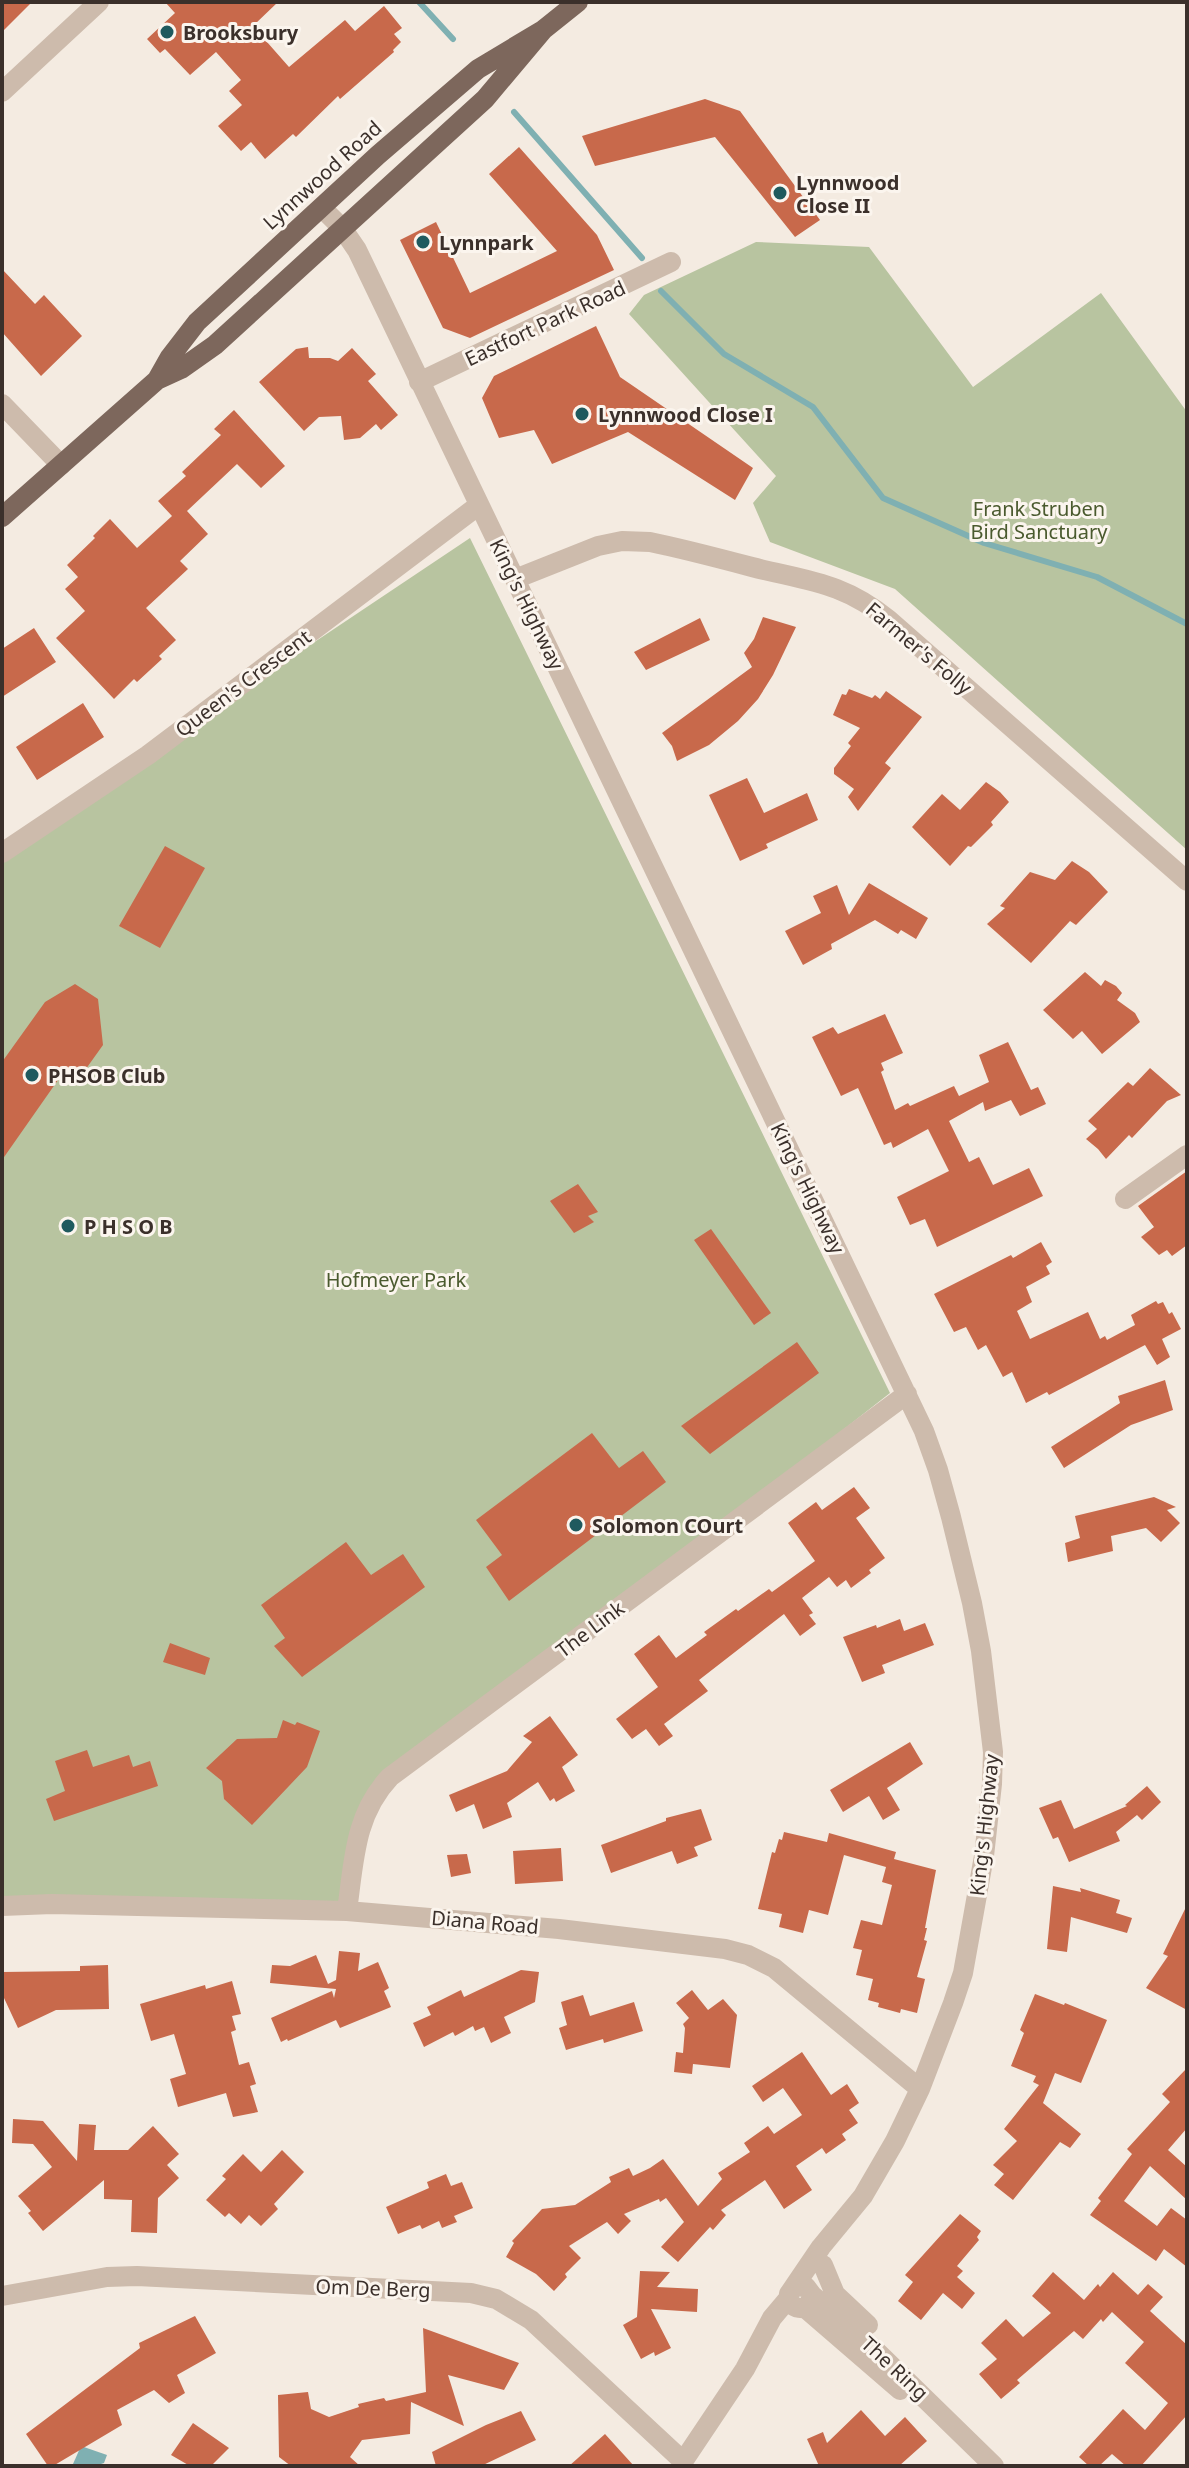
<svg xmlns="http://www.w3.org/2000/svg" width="1189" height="2468" viewBox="0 0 1189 2468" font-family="'Noto Sans',sans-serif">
  <rect width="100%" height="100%" fill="#f4ebe1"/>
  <path fill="#b8c4a0" d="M756,242L869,247L973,387L1101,293L1187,412V850L895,589L770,542L753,503L776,476L629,314L644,295Z
    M470,538L890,1393L373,1799L347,1911H2V851Z"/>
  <path fill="#7fb0b2" d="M81,2446L107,2455L104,2463L95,2466L73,2464Z"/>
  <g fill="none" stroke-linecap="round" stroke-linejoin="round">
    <path stroke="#7fb0b2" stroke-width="6" d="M419,2L453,39
      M514,112L642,258
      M661,291L724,354L813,407L883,498L984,543L1097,577L1187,624"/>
  </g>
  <path fill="#c8694b" d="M2,2H32L2,32Z
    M165,2H278L253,26L289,67L345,20L355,31L384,6L402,28L394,34L401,42L393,50L394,52L340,99L338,96L296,137L293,134L265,159L251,142L241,151L218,126L242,105L229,91L241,80L216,52L190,75L165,49L160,53L147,39L175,13Z
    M705,99L740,111L820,220L795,237L715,137L595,166L582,136Z
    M519,147L597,235L614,270L470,338L443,328L400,240L436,222L470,293L557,251L489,174Z
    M2,269L35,304L44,295L82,336L41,376L2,332Z
    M596,326L620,377L753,468L735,500L628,432L552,464L534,430L499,438L482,398L494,376Z
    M308,347L309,358H330L338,361L352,348L376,374L368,381L398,415L381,430L376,424L360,438L344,440L341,416L319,417L304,431L259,382L296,349Z
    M234,410L285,466L261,488L237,464L187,511L208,534L180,561L188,569L146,608L176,640L159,656L162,659L137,682L134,679L114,699L56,638L85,611L65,589L78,577L67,565L95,538L93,536L110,519L137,548L172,516L158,501L186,476L182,472L221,435L214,429Z
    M763,617L796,627L773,675L758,699L738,721L709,745L677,761L672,746L662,733L752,667L744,653L754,639Z
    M700,618L710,640L646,670L634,652Z
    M34,628L56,662L2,697V649Z
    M849,689L872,698L875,695L880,699L886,691L922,717L885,763L891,768L858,811L848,797L854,789L834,774V768L851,746L848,743L860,728L833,715L842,694L846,695Z
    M83,703L104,737L37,780L16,747Z
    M747,778L764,813L807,793L818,820L766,844L768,848L740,861L709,795Z
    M986,782L1000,792L1009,802L991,822L993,825L971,847L968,846L950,866L912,827L942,794L960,810Z
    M165,846L205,868L160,948L119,926Z
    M1072,861L1089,872L1108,892L1076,925L1070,921L1031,963L987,924L1005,908L1000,906L1030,872L1055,880Z
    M869,883L928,918L916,939L901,930L898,934L875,920L831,944L832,949L803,965L785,931L821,913L813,896L837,885L849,915Z
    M1085,972L1101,986L1105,980L1116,986L1122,993L1117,1000L1135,1013L1140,1022L1102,1054L1082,1031L1073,1039L1043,1010Z
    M75,984L98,999L103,1045L78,1080L65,1070L2,1160V1062L45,1002Z
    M885,1014L903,1053L881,1063L884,1070L881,1072L895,1110L908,1103L910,1106L954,1086L959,1096L989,1082L979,1055L1008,1042L1031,1090L1038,1087L1046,1104L1020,1116L1011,1100L985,1111L983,1102L949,1121L969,1162L979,1157L993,1185L1029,1168L1043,1196L937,1247L925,1219L910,1225L897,1197L949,1171L928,1129L893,1148L891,1142L884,1145L858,1088L841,1096L812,1037L833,1027L838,1034Z
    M1150,1068L1181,1095L1167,1101L1132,1138L1129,1135L1106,1159L1098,1149L1086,1139L1097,1129L1088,1121L1128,1082L1133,1086Z
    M1187,1171V1245L1172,1256L1167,1250L1159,1255L1141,1237L1154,1227L1138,1206Z
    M578,1184L598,1212L588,1216L594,1222L574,1233L550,1201Z
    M711,1229L771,1313L754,1325L694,1240Z
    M1041,1242L1052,1262L1046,1266L1050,1274L1026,1287L1032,1302L1017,1311L1030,1339L1088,1312L1100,1339L1105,1336L1107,1340L1135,1325L1131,1315L1156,1301L1158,1304L1163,1302L1169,1314L1172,1312L1181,1329L1162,1339L1170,1357L1157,1365L1145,1345L1049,1395L1047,1392L1026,1403L1012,1372L1003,1377L986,1345L978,1350L966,1327L954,1332L934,1294L1011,1255L1013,1258Z
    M797,1342L819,1373L710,1454L681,1426Z
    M1165,1380L1173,1410L1131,1425L1064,1468L1051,1447L1120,1403L1118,1396Z
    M592,1433L619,1468L643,1451L666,1482L509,1601L486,1567L502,1555L476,1520Z
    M854,1487L870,1508L856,1518L885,1558L869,1570L871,1573L851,1588L846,1580L837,1587L829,1577L802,1598L813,1613L809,1615L816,1624L800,1636L784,1614L699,1680L708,1691L664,1724L673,1736L659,1746L646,1729L632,1739L616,1719L658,1687L634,1654L659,1635L676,1658L707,1635L704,1632L736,1609L738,1611L769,1589L772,1592L815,1561L788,1523L816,1502L822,1510Z
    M1154,1497L1176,1507L1167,1510L1180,1523L1161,1542L1146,1528L1111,1536L1113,1551L1068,1562L1065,1543L1080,1538L1075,1516Z
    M346,1542L371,1575L403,1554L425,1587L302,1677L274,1646L285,1638L261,1605Z
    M900,1619L904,1631L925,1623L934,1645L882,1665L885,1673L862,1682L843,1637L876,1625L877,1628Z
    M170,1643L210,1658L205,1675L163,1662Z
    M550,1716L578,1755L562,1767L575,1791L556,1802L554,1798L550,1801L538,1782L507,1803L512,1817L483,1829L474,1804L456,1812L449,1795L507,1771L532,1742L523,1736Z
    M283,1720L295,1725L297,1722L320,1731L307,1767L252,1825L224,1799L222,1781L206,1768L237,1739L277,1738Z
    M910,1742L923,1764L887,1788L900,1810L883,1820L869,1796L843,1812L830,1790Z
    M87,1750L93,1767L129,1755L133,1767L150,1761L158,1786L54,1821L46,1799L65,1791L55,1761Z
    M1147,1786L1161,1802L1142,1820L1137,1815L1116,1832L1120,1841L1069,1862L1058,1837L1053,1839L1039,1808L1061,1800L1074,1829L1127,1806L1125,1805Z
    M701,1809L712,1840L694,1847L698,1856L677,1864L672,1851L611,1873L601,1845L666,1821V1818Z
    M784,1832L827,1842L829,1833L896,1852L894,1859L936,1870L925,1928H927L924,1940L927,1941L917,1977L925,1979L917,2013L901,2009L900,2013L878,2007L879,2003L868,2000L873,1979L856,1975L862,1950L853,1948L861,1920L882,1925L892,1885L882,1882L886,1867L844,1855L828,1915L809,1910L803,1933L779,1927L782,1914L758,1909L772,1852L775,1853L779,1839L782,1840Z
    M561,1848L563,1881L515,1884L513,1851Z
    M467,1854L471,1873L451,1877L447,1855Z
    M1053,1886L1081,1892L1080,1888L1120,1900L1116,1913L1132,1918L1127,1933L1071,1917L1067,1952L1047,1949Z
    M1187,1905V2010L1146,1988L1168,1956L1163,1954Z
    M339,1951L360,1953L358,1971L378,1962L389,1988L384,1991L391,2007L340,2028L336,2020L288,2041L287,2039L281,2042L271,2018L332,1991L334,1998L336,1989L270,1983L272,1965L290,1966L316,1955L328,1984L336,1980Z
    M108,1965L109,2009L56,2010L18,2028L4,1998L2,1972L80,1971V1966Z
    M521,1970L539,1972L535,2002L504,2017L511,2033L491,2043L484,2027L475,2031L473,2026L455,2036L453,2032L424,2047L413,2023L431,2015L427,2007L461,1990L464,1997Z
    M232,1981L241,2014L232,2016L236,2030L231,2032L239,2065L249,2062L256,2084L250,2086L258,2112L233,2117L226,2093L178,2107L170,2079L186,2074L174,2034L151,2041L140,2004L205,1985L206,1989Z
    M692,1990L708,2010L723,1999L737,2015L730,2068L693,2064L692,2074L674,2072L676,2052L683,2053L685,2028L683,2024L689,2018L676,2003Z
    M1035,1994L1064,2005L1065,2003L1107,2020L1081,2083L1055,2073L1043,2103L1081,2134L1070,2148L1060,2142L1013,2200L994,2185L1004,2174L993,2165L1017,2141L1004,2129L1039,2085L1033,2082L1036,2076L1011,2066L1024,2033L1020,2030Z
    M583,1995L590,2016L634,2002L643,2031L604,2043L603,2039L566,2050L559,2028L567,2025L561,2002Z
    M802,2052L831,2095L847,2084L859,2103L849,2110L858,2123L842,2134L846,2140L826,2154L822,2148L796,2166L812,2190L784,2209L765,2180L721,2210L726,2215L713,2230L710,2227L678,2262L661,2247L684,2222L666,2198L660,2202L659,2199L624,2214L631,2221L618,2234L607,2222L569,2246L581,2258L565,2274L567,2277L554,2291L536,2274L506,2257L514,2243L512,2241L542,2209L575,2205L611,2182L609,2177L629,2168L633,2176L650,2168L663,2159L698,2206L722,2179L718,2173L750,2152L744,2143L768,2126L774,2134L802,2115L783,2088L763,2102L752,2086Z
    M1187,2068V2128L1168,2150L1187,2167V2200L1150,2166L1124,2201L1157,2226L1171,2208L1187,2220V2267L1164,2249L1156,2261L1090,2215L1101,2201L1098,2198L1132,2154L1127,2149L1170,2102L1162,2094Z
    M13,2119L43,2121L77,2161L79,2124L96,2125L94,2150H128L153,2126L179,2154L167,2165L179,2178L158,2198L157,2233L131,2232L132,2200L104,2199V2180L43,2231L28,2213L31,2211L18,2196L52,2167L33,2144L12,2143Z
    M282,2150L304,2172L274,2204L278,2209L261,2226L249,2215L241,2224L229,2213L225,2217L206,2200L226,2179L222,2176L243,2154L261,2172Z
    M446,2174L451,2186L462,2182L473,2208L454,2216L457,2222L442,2228L439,2221L422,2229L420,2225L398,2234L386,2207L429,2188L427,2182Z
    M960,2214L981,2231L977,2237L979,2240L957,2266L963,2271L957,2277L975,2293L962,2309L943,2293L921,2320L898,2301L913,2282L905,2275Z
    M640,2271L670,2272L657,2287L698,2289L697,2312L651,2309L671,2348L655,2356L654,2352L641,2359L623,2325L637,2317Z
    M1053,2272L1084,2300L1098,2284L1100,2287L1113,2272L1138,2295L1148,2284L1163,2297L1150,2311L1187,2345V2415L1141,2466H1126L1112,2454L1099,2466H1089L1079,2457L1123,2409L1145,2430L1168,2403L1125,2363L1144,2342L1112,2312L1103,2322L1101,2319L1083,2339L1074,2331L1017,2380L1020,2383L1001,2399L979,2374L997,2359L981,2343L1006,2319L1023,2337L1051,2313L1032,2296Z
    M195,2316L216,2353L177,2375L185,2393L169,2403L154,2390L117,2410L122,2425L53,2466H48L26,2434L140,2348L139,2343Z
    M423,2328L519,2363L504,2390L448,2375L464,2426L411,2402L410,2434L362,2440L350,2457L360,2466H291L279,2457L278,2395L308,2392L311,2409L329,2417L359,2407L358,2404L384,2398L386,2401L426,2392Z
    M861,2410L885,2436L905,2417L927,2441L899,2466H819L807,2439L823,2432L827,2443Z
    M521,2411L536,2440L481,2466H436L432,2452L486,2425Z
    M193,2423L229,2448L211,2466H190L171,2455Z
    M605,2434L634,2466H569Z"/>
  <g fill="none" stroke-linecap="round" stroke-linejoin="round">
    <path stroke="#cdbbac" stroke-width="20" d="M2,92L99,2
      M322,208L342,228L357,250L924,1431L938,1470L951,1517L972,1603L981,1651L993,1752L992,1784L984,1856L963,1973L953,2003L920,2089L895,2141L863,2196L821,2247L789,2294C787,2304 795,2309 805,2308L811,2301L812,2295L806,2287L796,2286
      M419,382L671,262
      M2,404L61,465
      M515,579L598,546L622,541L650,542C684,549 718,558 752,567C807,581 843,582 889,620L1187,881
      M2,853L148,755L479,505
      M1125,1199L1187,1155
      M2,1906L52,1904L347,1911L559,1929L725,1949L748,1955L774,1968L920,2089
      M347,1911C354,1862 354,1815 390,1777L907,1394
      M823,2265L835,2294L868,2325
      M812,2295L872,2347L994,2466
      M2,2296L107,2277L137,2276L471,2293L496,2299L531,2320L684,2462
      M805,2308L900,2390
      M680,2466L745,2369L772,2318L788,2299"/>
    <path stroke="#7d675c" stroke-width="20" d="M157,380L170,357L197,322L378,155L478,69L543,30L578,2
      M2,517L157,380L181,369L215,345L485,99L543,30"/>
  </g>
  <g fill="#1f5a5e" stroke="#fbf5ee" stroke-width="3">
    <circle cx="167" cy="32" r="8"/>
    <circle cx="780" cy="193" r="8"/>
    <circle cx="423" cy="242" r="8"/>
    <circle cx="582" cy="414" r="8"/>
    <circle cx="32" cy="1075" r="8"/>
    <circle cx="68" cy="1226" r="8"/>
    <circle cx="576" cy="1525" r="8"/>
  </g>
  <g text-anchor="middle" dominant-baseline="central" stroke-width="6" stroke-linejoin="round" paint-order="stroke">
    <g font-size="20" font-weight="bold" fill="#3b302b" stroke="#fbf5ee" text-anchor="start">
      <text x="183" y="32">Brooksbury</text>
      <text x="796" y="182">Lynnwood<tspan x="796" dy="23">Close II</tspan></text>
      <text x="439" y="242">Lynnpark</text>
      <text x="598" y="414">Lynnwood Close I</text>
      <text x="48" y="1075">PHSOB Club</text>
      <text x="84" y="1226">P H S O B</text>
      <text x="592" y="1525">Solomon COurt</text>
    </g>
    <g font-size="20" fill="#3b302b" stroke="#fbf5ee">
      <text transform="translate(322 175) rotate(-42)">Lynnwood Road</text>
      <text transform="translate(545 323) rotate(-25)">Eastfort Park Road</text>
      <text transform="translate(527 604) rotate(64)">King's Highway</text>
      <text transform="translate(919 648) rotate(40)">Farmer's Folly</text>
      <text transform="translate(243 683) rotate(-37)">Queen's Crescent</text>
      <text transform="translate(808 1188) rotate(64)">King's Highway</text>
      <text transform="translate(590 1629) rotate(-37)">The Link</text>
      <text transform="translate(984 1825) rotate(-84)">King's Highway</text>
      <text transform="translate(485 1922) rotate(5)">Diana Road</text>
      <text transform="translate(373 2288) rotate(2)">Om De Berg</text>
      <text transform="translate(895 2368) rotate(43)">The Ring</text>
    </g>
    <g font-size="20" fill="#4a5a2e" stroke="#fbf5ee">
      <text x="1039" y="508">Frank Struben<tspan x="1039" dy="23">Bird Sanctuary</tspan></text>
      <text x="396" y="1279">Hofmeyer Park</text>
    </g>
  </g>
  <rect width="1189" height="2468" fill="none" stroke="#3b302b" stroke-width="8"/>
</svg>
